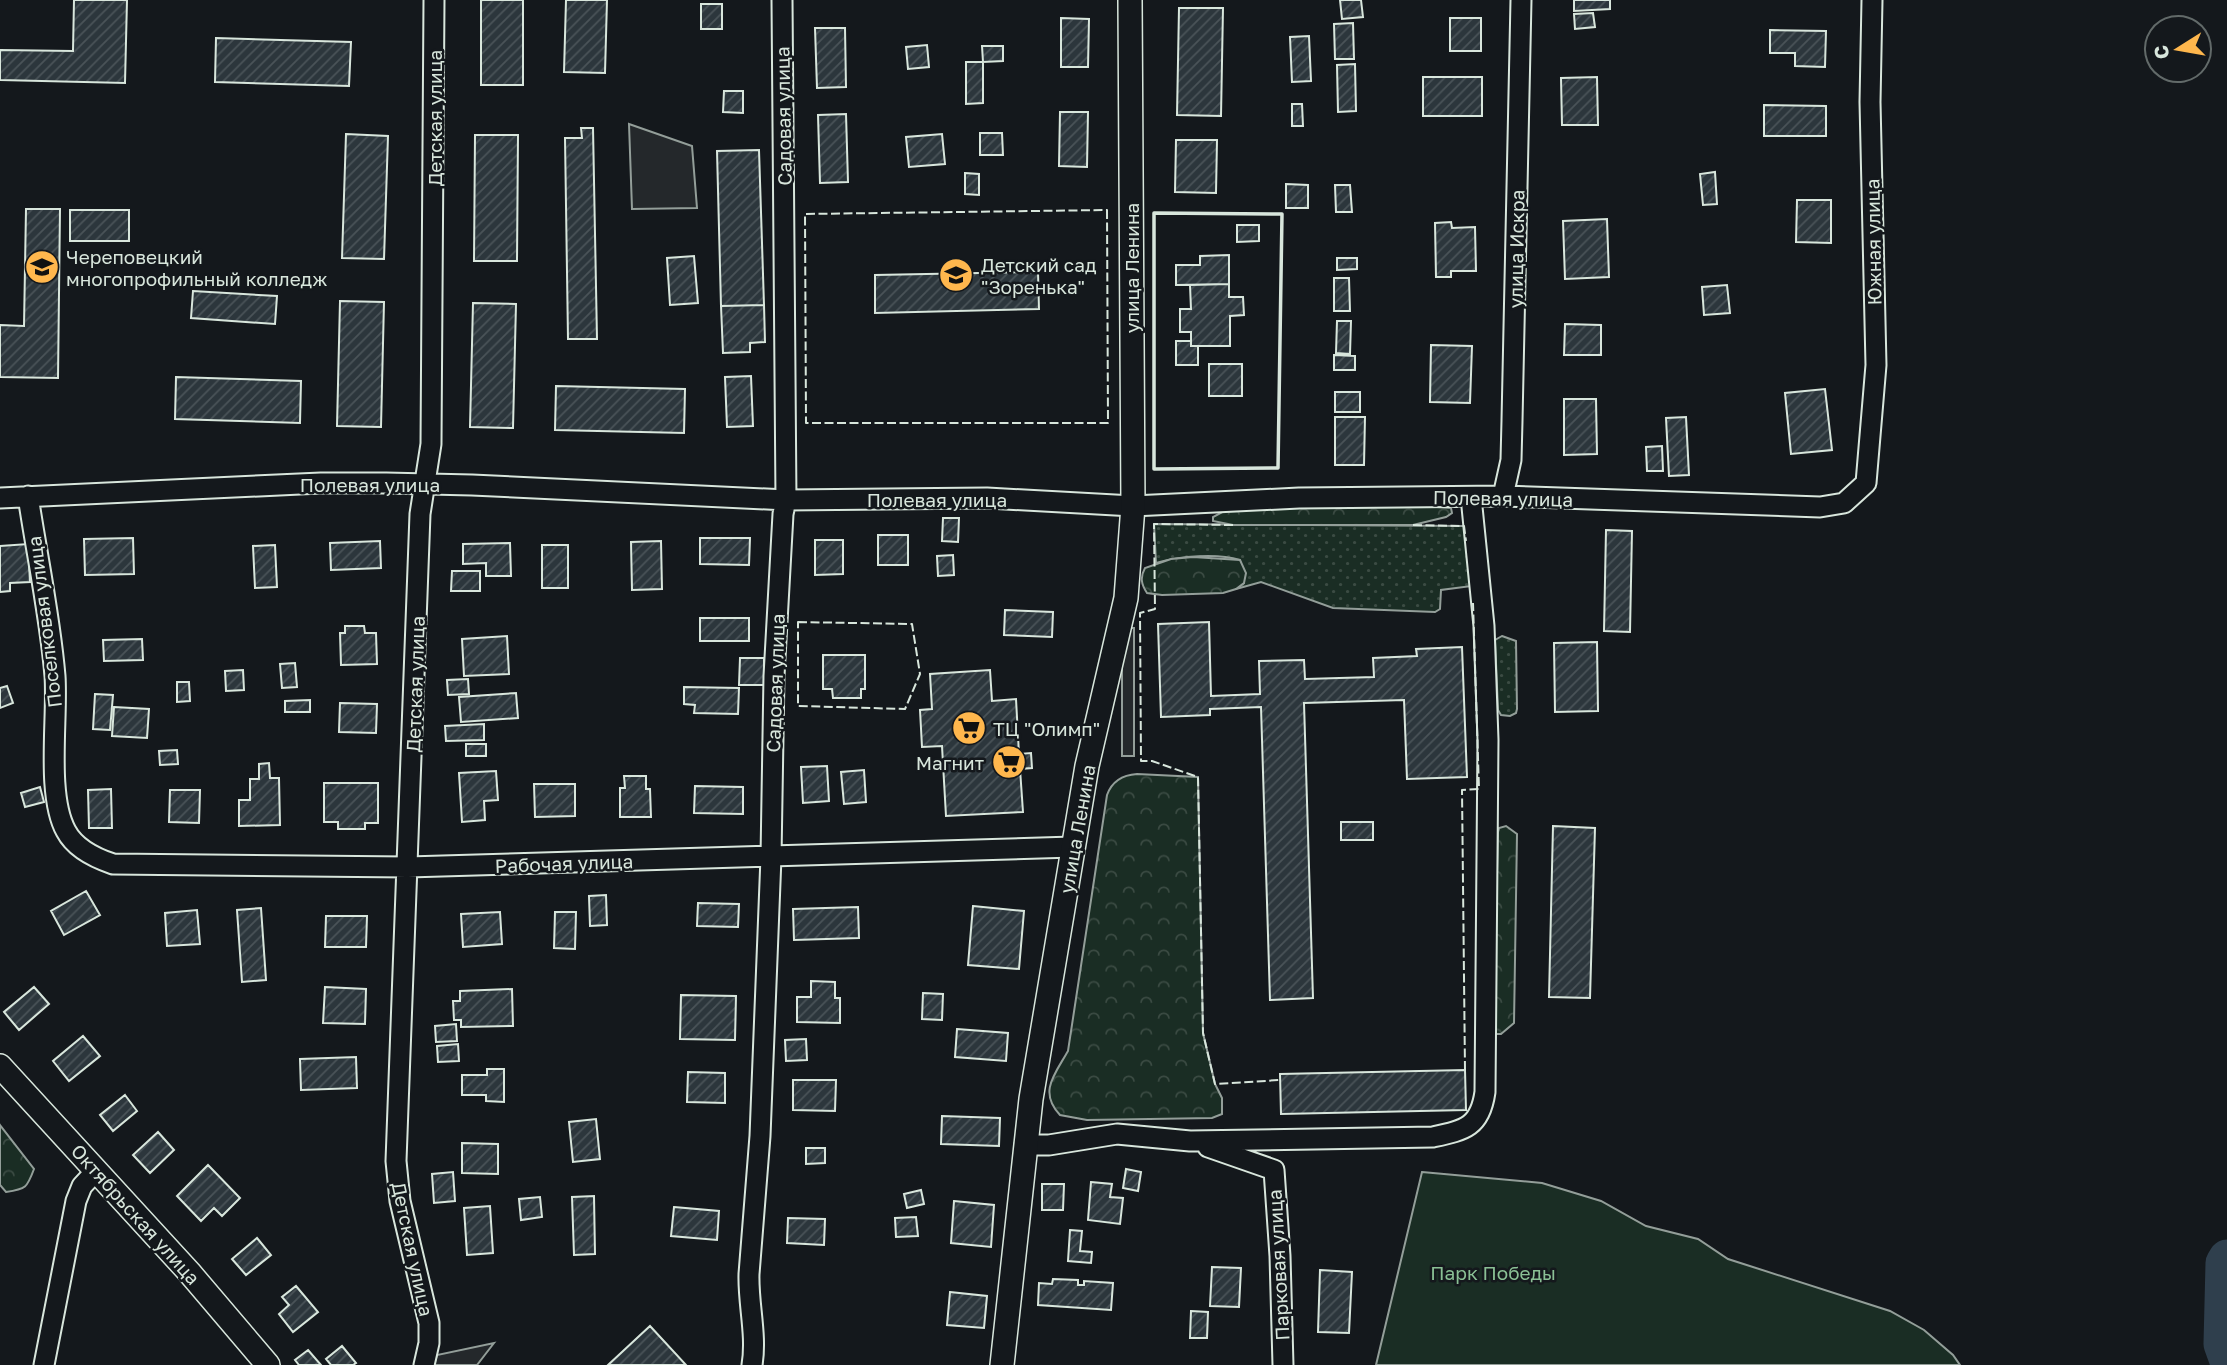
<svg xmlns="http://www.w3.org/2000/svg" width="2227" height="1365" viewBox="0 0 2227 1365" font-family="'Golos Text',sans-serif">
  <defs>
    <pattern id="grass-dots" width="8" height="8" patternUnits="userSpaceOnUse" patternTransform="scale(1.75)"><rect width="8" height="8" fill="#1a2d24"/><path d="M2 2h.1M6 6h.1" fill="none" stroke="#3b4b43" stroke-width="1.8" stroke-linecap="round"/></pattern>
    <pattern id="forest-crowns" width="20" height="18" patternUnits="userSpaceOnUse" patternTransform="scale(1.75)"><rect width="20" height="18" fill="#1a2d24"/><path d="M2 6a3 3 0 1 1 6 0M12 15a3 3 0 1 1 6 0" fill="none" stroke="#3b4b43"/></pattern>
    <pattern id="building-hatch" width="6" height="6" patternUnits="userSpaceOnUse" patternTransform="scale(1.75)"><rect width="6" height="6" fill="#2c363c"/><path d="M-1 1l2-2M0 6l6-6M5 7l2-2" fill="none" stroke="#4a5358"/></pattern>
  </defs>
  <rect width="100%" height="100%" fill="#14181c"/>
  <path fill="url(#grass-dots)" stroke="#939e99" stroke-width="2" d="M1154,524L1464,526L1472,586L1441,590L1440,609L1435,612L1333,608L1261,582L1236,589L1244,583L1240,560C1217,553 1180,556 1156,563Z
    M1502,636L1516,641L1517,709L1516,713L1510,716L1501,715L1498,710L1495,640Z"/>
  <path fill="url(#forest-crowns)" stroke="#939e99" stroke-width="2" d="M1244,506H1423L1451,508L1452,513L1446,517L1413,525H1233L1213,521V517L1226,510Z
    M1193,557L1240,560L1246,573L1244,583L1236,589L1223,593L1162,595L1147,593C1141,584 1140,577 1145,568L1171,559Z
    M1137,774L1198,777L1203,1033L1215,1084L1222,1098V1114L1212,1118L1087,1120L1060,1115C1038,1092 1055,1074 1068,1051L1107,795C1112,781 1123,775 1137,774Z
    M1506,826L1517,834L1514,1023L1501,1034H1493L1498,832L1499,828Z
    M0,1125L34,1169C27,1188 26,1189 6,1192L0,1185Z"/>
  <path fill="#1a2d24" stroke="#939e99" stroke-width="2" d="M1422,1172L1542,1183L1601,1201L1646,1226L1698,1239L1728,1259L1890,1311L1924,1330L1953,1355L1960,1365H1376Z"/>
  <path fill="#24282b" stroke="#939e99" stroke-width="2" d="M629,124L692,146L697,208L632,209Z
    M1122,628H1134V756H1122Z
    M494,1343L477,1365H434L437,1355Z"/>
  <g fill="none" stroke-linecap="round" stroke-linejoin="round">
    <path stroke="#2f3f4d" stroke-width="37" d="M2227,1258L2224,1263L2222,1344L2227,1358"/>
  </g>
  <path fill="url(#building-hatch)" stroke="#d8e6dc" stroke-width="2" d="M74,0H127L125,83L0,80V50L73,51Z
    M481,0H523V85H481Z
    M566,0H607L605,73L564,72Z
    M1340,0H1361L1363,17L1342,19Z
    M1574,0H1610V9L1574,11Z
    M701,4H722V29H701Z
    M1179,8H1223L1221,116L1177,115Z
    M1593,13L1595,27L1575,29L1574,14Z
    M1061,18L1089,19L1088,67H1061Z
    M1450,18H1481V51H1450Z
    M1353,23L1354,59H1335L1334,24Z
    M815,28H845L846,87L817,88Z
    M1770,30L1826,31L1825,67L1795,66V53H1770Z
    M1309,36L1311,81L1292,82L1290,37Z
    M216,38L351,42L349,86L215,82Z
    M927,45L929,67L908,69L906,47Z
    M982,46H1003V61L983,62Z
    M966,62H983V103L966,104Z
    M1355,64L1356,111L1338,112L1337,65Z
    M1423,77H1482V116H1423Z
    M1597,77L1598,125H1562L1561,78Z
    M724,91H743V113L723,112Z
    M1292,104H1302L1303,126H1292Z
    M1764,105L1826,106V136H1764Z
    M1060,112H1088L1087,167L1059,166Z
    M846,114L848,182L820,183L818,115Z
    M581,128H593L597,339H568L565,138H582Z
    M980,133H1002L1003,155H980Z
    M346,134L388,136L384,259L342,258Z
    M942,134L945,164L909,167L906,137Z
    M475,135H518L517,261H474Z
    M1176,140H1217L1216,193L1175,192Z
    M759,150L764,305L721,306L717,151Z
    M1715,172L1717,204L1703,205L1700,174Z
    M965,173L979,174V195L965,194Z
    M1286,184L1308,185V208H1286Z
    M1335,185H1350L1352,212H1336Z
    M1797,200H1831V243L1796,242Z
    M26,209H60L58,378L0,377V325L24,326Z
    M70,210H129V241H70Z
    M1607,219L1609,277L1565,279L1563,221Z
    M1451,222L1452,228L1475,227L1476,271H1451V277H1436L1435,223Z
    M1237,225H1259V241L1237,242Z
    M1229,255V284L1176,285V265H1200V256Z
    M694,256L698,303L670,305L667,258Z
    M1337,258H1357V269L1337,270Z
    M1038,272L1039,309L875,313V275Z
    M1334,278H1349L1350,311H1334Z
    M1229,284V297H1243L1244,315L1230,316V346H1191V332H1180V309H1191L1190,285Z
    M1727,285L1730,313L1704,315L1702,287Z
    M193,291L277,296L275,324L191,318Z
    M340,301L384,302L381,427L337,426Z
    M473,303L516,304L513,428L470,427Z
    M764,305L765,342L750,343V352L723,353L721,306Z
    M1337,321H1351L1350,354L1336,353Z
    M1565,324L1601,325V355H1564Z
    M1176,341H1191V346H1198V365H1176Z
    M1431,345L1472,346L1470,403L1430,402Z
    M1334,355L1355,356V370H1334Z
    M1209,364H1242V396H1209Z
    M751,376L753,426L727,427L725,377Z
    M176,377L301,381L300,423L175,419Z
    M556,386L685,389L684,433L555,430Z
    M1825,389L1832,450L1791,454L1785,393Z
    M1335,392H1360V412H1335Z
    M1564,399H1596L1597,454L1564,455Z
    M1335,417H1365L1364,465H1335Z
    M1686,417L1689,475L1669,476L1666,418Z
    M1662,446L1663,471H1647L1646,447Z
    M943,518H959L958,542L942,541Z
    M1606,530L1632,531L1630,632L1604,631Z
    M878,535H908V565H878Z
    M133,538L134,574L85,575L84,539Z
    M700,538H750L749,565L700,564Z
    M815,540H843V574L815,575Z
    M380,541L381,568L331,570L330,543Z
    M661,541L662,589L632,590L631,542Z
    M510,543L511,576H486V563L463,564V544Z
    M28,544L30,582L10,583V591L0,592V546Z
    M275,545L277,587L255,588L253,546Z
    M542,545H568V588H542Z
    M953,555L954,575L938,576L937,556Z
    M452,571H480V591H451Z
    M1005,610L1053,612L1052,637L1004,635Z
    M700,618H749V641H700Z
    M1209,622L1211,696L1260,694L1259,661L1304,660L1305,679L1374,677L1373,658L1417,656L1416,649L1462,647L1467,777L1407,779L1404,700L1304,703L1313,998L1270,1000L1261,707L1210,709V715L1161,717L1158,624Z
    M345,626H364L365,633H376L377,664L341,665L340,633H345Z
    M507,636L509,674L464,676L462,639Z
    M142,639L143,660L104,661L103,640Z
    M1597,642L1598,711L1555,712L1554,643Z
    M823,655H865V689H861V698H833L832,689H823Z
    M740,658H764V685H739Z
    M295,663L297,687L282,688L280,664Z
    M243,670L244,690L226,691L225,671Z
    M990,670L992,701L1016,699L1019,754L1031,753L1032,768L1020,769L1023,812L946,816L942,746L922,747L920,710L932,709L930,674Z
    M468,679L469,694L448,695L447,680Z
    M177,682H189L190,701L177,702Z
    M7,686L13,703L0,708V688Z
    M684,687L739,688L738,714L694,713L695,705L684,704Z
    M516,693L518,718L461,722L459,697Z
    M95,694L113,695L110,730L93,729Z
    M310,700V712H285V701Z
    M340,703L377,704L376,733L339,732Z
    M114,707L149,709L147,738L112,736Z
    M484,724V740L446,741L445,726Z
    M466,744H486V756H466Z
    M177,750L178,764L160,765L159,751Z
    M269,763L270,778H279L280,825L239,826V800H250V779H259V764Z
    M827,766L829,801L803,803L801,767Z
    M864,770L866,802L844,804L841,772Z
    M496,771L498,800L484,801L485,820L462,822L459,773Z
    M624,776H646V789H650L651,817H620V788H625Z
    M324,783H378V823H365V829H338V822H324Z
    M534,784H575V816L535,817Z
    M695,786L743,787V814L694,813Z
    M40,787L44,802L25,807L21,793Z
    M111,789L112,828H89L88,790Z
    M170,790H200L199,823L169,822Z
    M1341,822H1373V840H1341Z
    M1553,826L1595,828L1590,998L1549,997Z
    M86,891L100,915L64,935L51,911Z
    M606,895L607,925L590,926L589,896Z
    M698,903L739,904L738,927L697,926Z
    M973,906L1024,911L1019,969L968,965Z
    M858,907L859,938L794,940L793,909Z
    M261,908L266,980L242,982L237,910Z
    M197,910L200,944L167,946L165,913Z
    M500,912L502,944L463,947L461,914Z
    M555,912H576L575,949L554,948Z
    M326,916H367L366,947H325Z
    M811,981L835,982V998H840V1023L797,1022V997H811Z
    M34,987L49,1004L19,1030L4,1012Z
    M325,987L366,989L365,1024L323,1023Z
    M512,989L513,1026L461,1027V1020H454L453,1001H460V991Z
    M923,993L943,994L942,1020L922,1019Z
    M681,995L736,996L735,1040L680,1039Z
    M456,1024L457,1041L436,1042L435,1026Z
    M957,1029L1008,1033L1006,1061L955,1057Z
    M83,1036L100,1056L69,1081L53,1061Z
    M806,1039L807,1060L786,1061L785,1040Z
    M458,1044L459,1061L438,1062L437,1046Z
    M356,1057L357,1088L301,1090L300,1059Z
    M487,1069H504V1102L486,1101V1095H462V1075H487Z
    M1465,1070L1466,1110L1281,1114L1280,1074Z
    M688,1072L725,1073V1103L687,1102Z
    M793,1080H836L835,1111L793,1110Z
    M125,1095L137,1111L113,1131L100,1115Z
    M942,1116L1000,1118L999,1146L941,1144Z
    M596,1119L600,1159L573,1162L569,1122Z
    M158,1132L174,1150L150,1173L133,1155Z
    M462,1143L498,1144V1174L462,1173Z
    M806,1148H825V1163L806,1164Z
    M208,1165L240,1198L222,1216L214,1208L201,1221L177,1196Z
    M1126,1169L1141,1172L1138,1191L1123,1188Z
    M453,1172L455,1201L434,1203L432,1174Z
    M1091,1182L1112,1184L1110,1197L1123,1198L1120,1224L1088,1220Z
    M1042,1184H1064L1063,1210H1042Z
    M921,1190L924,1204L907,1208L904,1194Z
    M594,1196L595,1254L574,1255L572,1197Z
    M540,1197L542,1217L521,1220L519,1199Z
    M954,1201L994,1205L991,1247L951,1243Z
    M490,1206L493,1253L467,1255L464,1208Z
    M674,1207L719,1211L717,1240L671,1236Z
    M916,1217L918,1236L896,1237L895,1218Z
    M788,1218L825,1219L824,1245L787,1243Z
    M1070,1230L1082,1231L1080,1251L1092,1252L1091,1263L1068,1261Z
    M257,1238L271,1255L246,1275L232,1259Z
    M1212,1267L1241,1268L1239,1307L1210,1306Z
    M1320,1270L1352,1272L1349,1333L1318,1332Z
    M1053,1279L1078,1280V1285H1084V1281L1113,1283L1111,1310L1038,1305L1039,1283L1052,1284Z
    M296,1286L318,1312L293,1332L279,1314L289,1305L282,1297Z
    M950,1292L987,1296L984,1328L947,1325Z
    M1191,1311L1208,1312L1207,1338H1190Z
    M650,1326L686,1365H608Z
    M342,1346L356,1363L353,1365H331L326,1359Z
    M308,1350L321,1365H299L295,1360Z"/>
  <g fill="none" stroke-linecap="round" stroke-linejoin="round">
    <g stroke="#d8e6dc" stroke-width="23">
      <path id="minor" d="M28,496C37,556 50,616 55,676C58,718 46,795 66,831C75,848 95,858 113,864L408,867L1073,847
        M1503,496L1511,460L1512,421L1521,0
        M0,498L321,483H386L472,485L786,500L987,498L1133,506L1299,498L1503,496L1820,507L1844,503L1866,483L1876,365L1870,102L1872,0
        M1025,1145H1049L1117,1134L1190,1141L1433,1137C1465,1130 1480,1127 1485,1092L1488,740L1484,626L1471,497
        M1208,1147L1274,1170L1280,1256L1283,1365
        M44,1365L76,1201L82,1186L96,1171
        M424,1365L429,1343V1323L400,1201L396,1161L420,514L431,444L434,0
        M752,1365C757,1335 748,1304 749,1274L760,1136L771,857L774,676L783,514L786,500L782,0"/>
    </g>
    <g stroke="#d8e6dc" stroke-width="26">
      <path id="tertiary" d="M0,1066L189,1272L268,1365
        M1002,1365L1031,1099L1087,766L1126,598L1133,506L1130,0"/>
    </g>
    <use href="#minor" stroke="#14181c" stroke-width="19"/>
    <use href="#tertiary" stroke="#14181c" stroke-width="23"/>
    <path stroke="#d8e6dc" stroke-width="2" stroke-dasharray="9 3.5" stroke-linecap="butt" d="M1107,210L1108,423H806L805,214Z
      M1233,525L1154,524L1155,609L1140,613L1141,761H1152L1198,777L1203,1033L1215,1084L1280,1080
      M1413,525L1464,526L1466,541
      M798,622L912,624L920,674L905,709L798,706Z
      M1465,1070L1462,790L1479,789L1473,603"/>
    <path stroke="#d8e6dc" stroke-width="3.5" d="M1154,213L1282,214L1278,468L1154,469Z"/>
  </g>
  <defs>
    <g id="university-disc" transform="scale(1.75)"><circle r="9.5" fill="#ffb74d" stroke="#14181c"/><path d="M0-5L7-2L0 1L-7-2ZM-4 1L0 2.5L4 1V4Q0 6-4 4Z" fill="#111"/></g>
    <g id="school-disc" transform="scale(1.75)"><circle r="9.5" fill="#ffb74d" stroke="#14181c"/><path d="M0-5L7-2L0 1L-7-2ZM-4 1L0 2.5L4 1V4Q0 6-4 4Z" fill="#111"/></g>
    <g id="supermarket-disc" transform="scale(1.75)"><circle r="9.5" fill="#ffb74d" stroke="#14181c"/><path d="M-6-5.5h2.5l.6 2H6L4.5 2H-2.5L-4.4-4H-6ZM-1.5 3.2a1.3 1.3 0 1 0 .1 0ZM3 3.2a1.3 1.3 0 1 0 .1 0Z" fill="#111"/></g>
  </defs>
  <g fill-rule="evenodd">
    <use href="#university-disc" x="42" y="267"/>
    <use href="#school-disc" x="956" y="275"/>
    <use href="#supermarket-disc" x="969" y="728"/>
    <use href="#supermarket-disc" x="1009" y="762"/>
  </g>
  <g text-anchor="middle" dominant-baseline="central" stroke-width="5" stroke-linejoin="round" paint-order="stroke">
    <g font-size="19" fill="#d8e6dc" stroke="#14181c">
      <text transform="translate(783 116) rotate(-91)">Садовая улица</text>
      <text transform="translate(434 118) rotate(-90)">Детская улица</text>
      <text transform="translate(1873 242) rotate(-91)">Южная улица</text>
      <text transform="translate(1516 249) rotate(-89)">улица Искра</text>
      <text transform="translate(1131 268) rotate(-90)">улица Ленина</text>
      <text x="370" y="484">Полевая улица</text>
      <text transform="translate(1503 498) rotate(1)">Полевая улица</text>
      <text x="937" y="499">Полевая улица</text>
      <text transform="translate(44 622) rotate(-97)">Поселковая улица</text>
      <text transform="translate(775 683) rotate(-88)">Садовая улица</text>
      <text transform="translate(415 684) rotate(-88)">Детская улица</text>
      <text transform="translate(1077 829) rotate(-80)">улица Ленина</text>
      <text transform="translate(564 863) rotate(-2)">Рабочая улица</text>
      <text transform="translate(136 1214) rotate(48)">Октябрьская улица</text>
      <text transform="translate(413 1249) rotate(78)">Детская улица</text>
      <text transform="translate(1278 1265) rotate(-93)">Парковая улица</text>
    </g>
    <g font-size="19" fill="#d8e6dc" stroke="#14181c" text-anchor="start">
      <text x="66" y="256">Череповецкий<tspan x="66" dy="22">многопрофильный колледж</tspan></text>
      <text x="981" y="264">Детский сад<tspan x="981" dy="22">"Зоренька"</tspan></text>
      <text x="993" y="728">ТЦ "Олимп"</text>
      <text x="984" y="762" text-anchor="end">Магнит</text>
    </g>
    <g font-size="19" fill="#8ac095" stroke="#14181c">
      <text x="1493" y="1272">Парк Победы</text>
    </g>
  </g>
  <g transform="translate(2178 49) rotate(259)"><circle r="33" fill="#14181c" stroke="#626a69" stroke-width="2"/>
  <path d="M0-5L12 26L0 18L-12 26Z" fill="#ffb74d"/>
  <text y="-10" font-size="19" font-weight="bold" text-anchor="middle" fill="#d8e6dc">С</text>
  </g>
</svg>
